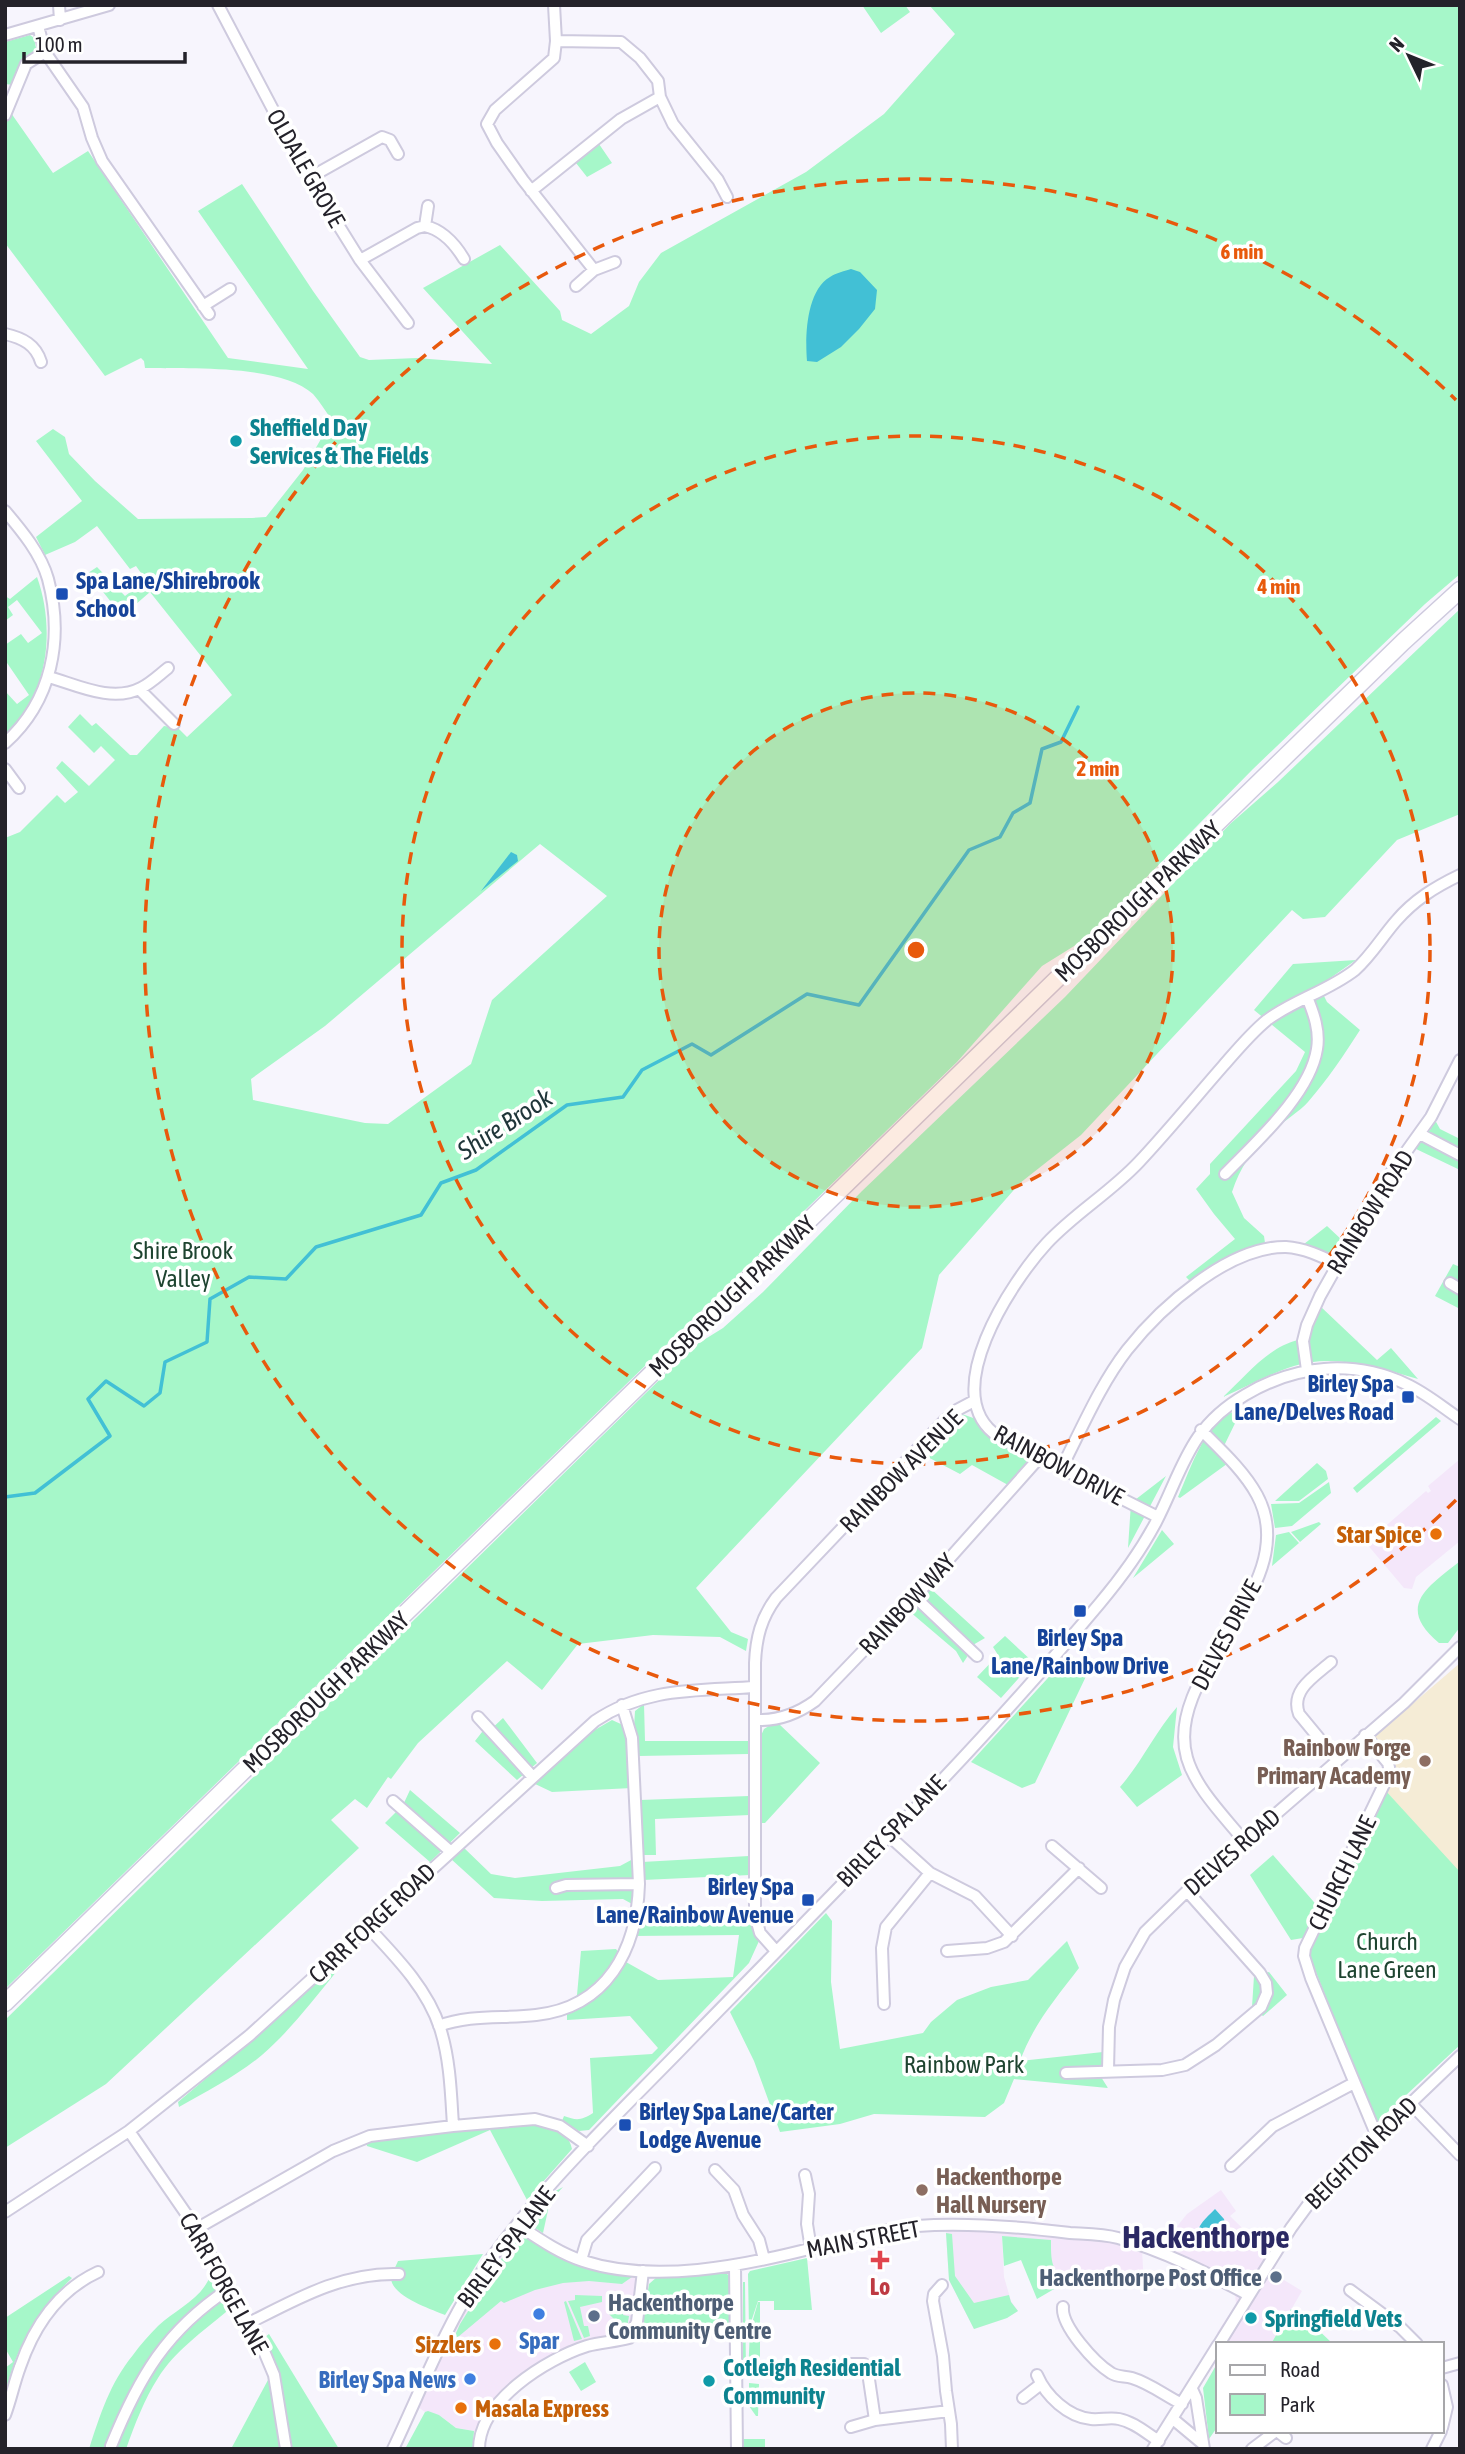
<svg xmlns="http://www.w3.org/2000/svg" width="1465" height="2454" viewBox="0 0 1465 2454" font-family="'Asap Condensed',sans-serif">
  <rect width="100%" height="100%" fill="#f7f5fd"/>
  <path fill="#f4e7fa" d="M1460,1459V1541L1416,1577L1412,1589L1404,1588L1366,1543L1426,1491L1428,1493L1431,1491L1428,1486Z
    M1221,2190L1236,2211L1230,2216L1232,2218L1269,2254L1261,2266L1302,2291L1271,2344H1232L1217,2333L1236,2304L1235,2293L1142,2250L1144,2285L1065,2277L1057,2273L1050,2264L1002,2236L1004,2277L1011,2301L1018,2311L1007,2318L974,2329L949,2280L945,2218L1035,2222L1112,2231L1163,2244L1187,2214Z
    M518,2225L559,2251L643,2271L634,2332L589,2345L516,2386L481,2435L474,2431L456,2428L439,2415L425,2412L414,2404L454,2317Z"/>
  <path fill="#f5ecd6" d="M1460,1663V1876L1385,1790L1386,1753L1374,1737Z"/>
  <path fill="#a6f7c9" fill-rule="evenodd" d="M862,5H905L910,12L881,33Z
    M929,5H1460V574L1425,604L1253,769L1087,938L1042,966L957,1062L5,1989V838L20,832L57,795L65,803L78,792L56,768L62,761L89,786L115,760L101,746L94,753L68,727L80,714L92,726L96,723L130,755H137L164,726L178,728L187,737L232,695L150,592L135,605L132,603L119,612L88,573L97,567L125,596L146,580L136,566L130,569L97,526L75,542L45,555L36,537L82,501L36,441L53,429L65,437L69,454L95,481L138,519L252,518L266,517L303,470L332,420C326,412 320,402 313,394C281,364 188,369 145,368L144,361L141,358L105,376L5,243V122L11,113L53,173L88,151L228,358L308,369L198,211L242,184L313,291L360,357L369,360L417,358L492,364L423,288L500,245L560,311L562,320L591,334L629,306L639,282L661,253L806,172L884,114L955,34ZM540,844L607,896L492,1000L471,1064L388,1124L365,1123L253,1100L251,1079L325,1026Z
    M30,35L34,38L36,48L22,64L14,85L5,84V42Z
    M599,144L612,163L587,177L576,163Z
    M37,577C56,630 48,697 5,735V691L17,704L29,695L5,660V645L21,634L28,643L42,633L17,600L8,607L13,615L5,621V596L10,599Z
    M1460,609V814L1397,840L1325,917L1303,919L1292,910L1081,1135L1020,1183L939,1275L922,1348L696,1588L731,1632L748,1639L746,1651L720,1637L653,1635L578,1644L542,1690L507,1661L418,1743L391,1779L388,1777L367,1808L355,1799L331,1820L359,1848L106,2084L5,2148V2020L694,1346L723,1328L763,1292L862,1191L1065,997L1230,824L1278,782Z
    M1356,960L1319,986L1327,1002L1360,1030C1344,1055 1328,1079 1308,1102C1299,1112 1285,1120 1274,1130C1254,1147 1240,1167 1232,1192L1244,1218L1264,1236L1265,1243L1235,1254L1191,1282L1186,1277L1235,1239L1214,1214L1196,1189L1210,1174V1164L1296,1071L1305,1052L1254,1010L1293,964Z
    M1435,1120L1440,1129L1460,1139V1170L1414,1148L1430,1130Z
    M1327,1226L1343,1241L1338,1250L1326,1253L1304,1244Z
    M1453,1264L1460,1267V1309L1435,1296Z
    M1320,1306L1377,1360L1391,1348L1418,1379C1380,1368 1334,1353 1294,1366C1269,1374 1246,1387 1223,1397C1245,1377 1268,1347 1298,1340Z
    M1242,1409L1222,1450L1231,1461L1180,1498L1178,1497C1191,1468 1206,1416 1242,1409Z
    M962,1414L976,1419L984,1431L994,1438L1024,1454L1028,1459L1027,1465L1008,1485L972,1465L960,1474L920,1453L952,1420Z
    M1436,1417L1441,1421L1357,1493L1353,1488Z
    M1317,1463L1326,1471L1328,1479L1299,1501H1275Z
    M1166,1476L1128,1548L1131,1503Z
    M1329,1482L1331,1493L1292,1526L1275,1528L1271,1504L1299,1503Z
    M1319,1522L1321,1524L1300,1542L1291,1532Z
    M1162,1530L1174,1544L1133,1578Z
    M1289,1532L1299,1543L1272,1566L1276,1535Z
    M1460,1561V1627L1448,1643H1439C1395,1606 1428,1587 1460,1561Z
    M929,1587L985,1638L966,1649L967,1657L963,1663L956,1651L909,1611Z
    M1005,1636L1033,1662L1001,1698L977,1677L998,1655L993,1647Z
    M1069,1655L1090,1668L1035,1783L1022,1788L971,1762Z
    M644,1704L645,1741H748L749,1754L639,1756L634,1727L635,1711Z
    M1177,1707L1173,1747L1182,1775L1137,1807L1120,1787C1142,1762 1155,1732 1177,1707Z
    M503,1718L537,1763L517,1780L475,1741L482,1732L487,1733Z
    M612,1720L623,1725L627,1735L632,1788L552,1792L533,1783L581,1738Z
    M772,1724H779L820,1763L765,1823H758L759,1740L764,1729Z
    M410,1790L460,1833L430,1862L385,1823L403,1805Z
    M1385,1790L1460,1872V2045L1376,2123L1308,1952Z
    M749,1796L750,1815L655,1819L656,1855H642L640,1800Z
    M462,1846L491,1874L515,1878L620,1866L633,1859L634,1905L623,1899L542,1901L494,1898L451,1859Z
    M1273,1855L1320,1909L1303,1938L1291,1940L1250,1875Z
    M749,1856L750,1875L643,1880L642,1862Z
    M826,1913L832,1921L831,1982L840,2049L923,2033L931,2022L957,2000L991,1987L1028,1980L1067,1941L1079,1968C1056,1998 1033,2025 1020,2061L1103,2052L1101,2077L1108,2088L1014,2079L1004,2103L985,2117L874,2114L840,2124L780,2132L754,2061L730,2012Z
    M749,1917L759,1941L749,1963L589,2130L579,2131L562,2121L564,2116C577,2121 582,2120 593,2113L590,2058L652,2054L658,2048L630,2016L567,2020V2014L577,1995L581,1951L616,1949L626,1962L658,1980L733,1977L739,1935L633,1936L643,1920Z
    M331,1965L337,1971C313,2000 290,2031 262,2055C237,2076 207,2091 179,2107L178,2102L253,2039Z
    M1269,1972L1287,1995L1263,2016L1252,2007L1254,1976Z
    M522,2123C542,2126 568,2126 572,2149L527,2200L490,2130L417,2162L367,2146L366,2142L387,2137Z
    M563,2187L550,2201L543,2233L535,2228L534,2215L552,2193Z
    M946,2233L952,2234L955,2276L974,2303L1009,2295L1011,2302L1018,2311L1007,2318L974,2329L949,2280Z
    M1002,2236L1051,2240C1051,2259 1050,2276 1073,2278L1037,2299L1021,2260L1004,2266Z
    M525,2237L582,2267L632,2274V2277L622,2284L589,2281L563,2283L535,2290L504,2303L501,2301L452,2342L460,2324L512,2242L517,2238Z
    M483,2254L445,2315C431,2309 390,2296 391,2277C392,2273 396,2266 398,2261Z
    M807,2258L812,2310H774V2301H758L749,2328L748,2274L750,2271Z
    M211,2273L234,2311L226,2312C202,2332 175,2351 158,2378C144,2400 135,2424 126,2449H89C100,2415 110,2383 133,2355C140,2345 149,2335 158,2326C176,2309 204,2298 211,2273Z
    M724,2273L729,2275L732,2282V2323L642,2329L649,2284L658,2276Z
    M69,2276L72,2278C35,2314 17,2345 5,2395V2368L13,2362L5,2348V2318Z
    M743,2282H745L746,2375L743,2370Z
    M575,2295L602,2296V2302L580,2307L584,2326H588L590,2336L584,2338L568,2301L575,2300Z
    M607,2296C616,2297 628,2296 630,2306L625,2305L623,2315L629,2316L627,2328L624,2329L609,2314L608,2307H611L612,2304L606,2302Z
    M566,2301L582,2339L574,2341L564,2302Z
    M758,2302H760V2365L748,2375L750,2330Z
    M1291,2309L1310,2322L1333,2344H1271Z
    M269,2334L339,2449H231L268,2380L265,2337Z
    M585,2362L596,2382L581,2391L569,2372Z
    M1218,2362V2426L1209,2439L1203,2388Z
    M749,2383L759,2384L758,2416H756L749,2406Z
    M428,2411L439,2415L456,2428L474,2431L473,2445L482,2449H405L425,2412Z
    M742,2439H765V2449H742Z"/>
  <path fill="#42c0d5" d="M851,269L860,272L877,290L875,309L859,329L841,347L817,362L807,361C805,337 806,291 830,277C836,273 845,271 851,269Z
    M511,852L517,855L518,861L481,891Z
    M1215,2209L1224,2219L1227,2234L1219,2247C1192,2231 1194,2230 1215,2209Z"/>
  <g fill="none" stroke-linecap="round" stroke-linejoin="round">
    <path stroke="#42c0d5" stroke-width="3.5" d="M5,1497L35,1493L110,1436L88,1399L106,1381L144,1406L160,1393L165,1362L207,1342L210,1299L249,1277L286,1279L316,1247L421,1215L441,1183L476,1170L567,1105L623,1097L642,1070L692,1044L711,1055L807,994L859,1005L969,850L1000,837L1013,813L1030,803L1042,749L1061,742L1078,707"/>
    <g stroke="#cecade" stroke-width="14">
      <path id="minor" d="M59,5L60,20
        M218,5L309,178L360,260L408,323
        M554,5L556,41L554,58L495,110L487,124L497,143L523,180L594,270
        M38,26L45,52L83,107L92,138L102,161L209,314
        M5,35L109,5
        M556,41L621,42L640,58L658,81L660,97L673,124L718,180L727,197
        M5,115L26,64L45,52
        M309,178L382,137L390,140L398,154
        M531,191L621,119L660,97
        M425,226L428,206
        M360,260L417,228L425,226C443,230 455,244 464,259
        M576,286L594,270L615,262
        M203,306L230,289
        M5,334C23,338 36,345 41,362
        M5,511C22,531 41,554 48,579C64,639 52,701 5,743
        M49,677C77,685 112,703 141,688C151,683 159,675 168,668
        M139,689L174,724
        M5,769L19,788
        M1420,1134L1460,1155
        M1225,1174C1256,1142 1310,1094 1317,1049C1320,1031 1314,1014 1307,997
        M1450,1283L1460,1289
        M1307,1370L1303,1341L1307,1325L1320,1296L1383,1184L1431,1117L1460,1060
        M1201,1430C1221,1450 1244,1471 1257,1495C1306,1586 1162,1671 1187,1758C1196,1789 1225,1817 1245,1842
        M1062,1467C1082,1428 1100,1385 1127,1350C1161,1307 1229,1246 1286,1247C1304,1248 1321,1256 1337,1264
        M1158,1517L999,1437C935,1396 1012,1281 1047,1243C1075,1213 1111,1192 1139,1162C1168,1131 1195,1098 1223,1066C1237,1050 1251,1033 1267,1020C1294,1000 1328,991 1355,970C1371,956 1382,937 1396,921C1414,900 1435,887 1460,875
        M915,1597L977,1656
        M1331,1662C1315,1676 1290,1690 1299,1714L1337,1760
        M478,1717L532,1776
        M756,1720C778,1721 797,1714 815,1701L915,1597L1040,1457
        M1365,1735L1388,1763L1390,1772L1305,1948L1304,1956L1311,1978L1376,2134
        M393,1801L450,1851
        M888,1835L930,1873L975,1896L1012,1936
        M1052,1846L1101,1888
        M556,1888L566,1885L639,1884
        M367,1926C395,1956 427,1988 440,2028C450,2059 451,2093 453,2126
        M776,1951L760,1933L755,1915V1663C756,1638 761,1618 776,1598L944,1421L957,1410L974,1401
        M947,1951L987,1948L1004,1942L1079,1868
        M884,2004L882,1948L886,1927L930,1873
        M439,2026C470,2014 504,2019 536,2015C607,2007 637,1950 639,1884L632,1738L622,1705
        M1108,2070L1109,2027L1114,2000L1125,1967L1145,1932L1187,1891L1404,1703L1460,1647
        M1066,2073L1162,2070L1185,2065L1216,2045L1261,2007L1267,1993L1266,1983L1260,1973L1187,1891
        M1410,2103L1460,2155
        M129,2131L189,2218L258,2337L274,2375L286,2449
        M1231,2166L1273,2126L1354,2083
        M715,2170L734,2190L743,2215L759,2240L764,2259
        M805,2175L809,2194L807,2224L811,2249
        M5,2212L129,2131L250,2035L595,1721C645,1687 697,1691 755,1687
        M518,2225C539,2239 559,2253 583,2261C653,2284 743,2266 813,2248C848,2240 881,2229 917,2226C967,2222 1021,2227 1070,2233C1086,2234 1103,2234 1118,2238C1164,2251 1207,2273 1249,2295
        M196,2229L333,2151L370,2136L453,2126L535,2119L560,2126L588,2146
        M581,2260L587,2240L655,2168
        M735,2266L737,2449
        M942,2285L934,2294L933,2301L943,2356L946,2391L951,2424L952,2449
        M1350,2290L1400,2327L1417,2344
        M1063,2307C1061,2326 1095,2363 1111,2373C1117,2377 1125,2376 1132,2378C1149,2383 1166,2396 1182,2404
        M251,2322C298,2298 344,2272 399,2274
        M1219,2344L1291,2228L1316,2194L1460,2056
        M847,2364H864L867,2366L875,2420
        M1442,2368L1460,2363
        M1037,2375C1046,2396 1068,2417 1091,2419C1101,2420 1110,2417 1119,2419C1134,2422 1146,2433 1159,2441
        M1442,2385L1447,2407L1442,2428
        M1192,2389L1196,2398L1204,2449
        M1023,2398L1041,2384
        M5,2415C11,2399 14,2383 20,2367C34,2326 59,2290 98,2272
        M1173,2419L1203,2444
        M851,2427L875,2420L949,2411
        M1277,2431L1286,2438
        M111,2446C139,2377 166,2330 230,2288
        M393,2449C422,2388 445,2326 483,2270C542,2184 621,2112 693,2037C831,1895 973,1755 1100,1603C1121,1578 1140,1552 1155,1524C1183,1470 1188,1428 1245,1395C1295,1365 1353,1359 1406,1384C1426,1393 1442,1407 1460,1419
        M479,2449C479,2401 546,2359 587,2346C601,2342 615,2342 629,2338L637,2322L643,2271
        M1153,2449L1218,2345
        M1252,2449L1276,2431
        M1432,2449L1441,2431"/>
    </g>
    <g stroke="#cecade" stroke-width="19">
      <path id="highway" d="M5,2003L1403,642L1460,590"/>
    </g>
    <use href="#minor" stroke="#fff" stroke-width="10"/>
    <use href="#highway" stroke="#fff" stroke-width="16"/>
  </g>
  <circle cx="916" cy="950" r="257" fill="#e8590c" fill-opacity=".12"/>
  <g fill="none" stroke="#e8590c" stroke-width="3.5" stroke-dasharray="12 9">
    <circle cx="916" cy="950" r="257"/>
    <circle cx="916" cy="950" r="514"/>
    <path d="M1456 1500A771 771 0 1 1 1456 400"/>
  </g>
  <g fill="#0f9aa8" stroke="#fff" stroke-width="2.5">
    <circle cx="236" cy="441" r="7"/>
    <circle cx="1251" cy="2318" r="7"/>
    <circle cx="709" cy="2381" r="7"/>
  </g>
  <g fill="#1a4fb4" stroke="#fff" stroke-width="2.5">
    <rect x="55" y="587" width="14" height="14" rx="3.5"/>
    <rect x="1401" y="1390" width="14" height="14" rx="3.5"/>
    <rect x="1073" y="1604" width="14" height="14" rx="3.5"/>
    <rect x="801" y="1893" width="14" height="14" rx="3.5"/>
    <rect x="618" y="2118" width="14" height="14" rx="3.5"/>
  </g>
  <g fill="#e8710a" stroke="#fff" stroke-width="2.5">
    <circle cx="1436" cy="1534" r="7"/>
    <circle cx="495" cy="2344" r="7"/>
    <circle cx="461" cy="2408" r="7"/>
  </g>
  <g fill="#8d6e63" stroke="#fff" stroke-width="2.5">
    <circle cx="1425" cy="1761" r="7"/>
    <circle cx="922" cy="2190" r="7"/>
  </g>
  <path fill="#e0444e" stroke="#fff" stroke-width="2.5" d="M876.5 2249.5h7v7h7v7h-7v7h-7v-7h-7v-7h7z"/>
  <g fill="#5c6f8a" stroke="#fff" stroke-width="2.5">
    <circle cx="1276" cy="2277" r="7"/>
    <circle cx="594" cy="2316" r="7"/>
  </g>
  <g fill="#3f7fe0" stroke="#fff" stroke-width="2.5">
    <circle cx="539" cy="2314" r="7"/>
    <circle cx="470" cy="2379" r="7"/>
  </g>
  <g text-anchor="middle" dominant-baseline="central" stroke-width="7" stroke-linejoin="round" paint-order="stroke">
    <g font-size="24" fill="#24222a" stroke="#fff">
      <text transform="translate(306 168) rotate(60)">OLDALE GROVE</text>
      <text transform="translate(1138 901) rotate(-44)">MOSBOROUGH PARKWAY</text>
      <text transform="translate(1370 1212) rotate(-58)">RAINBOW ROAD</text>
      <text transform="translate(732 1296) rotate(-44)">MOSBOROUGH PARKWAY</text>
      <text transform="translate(1059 1465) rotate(28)">RAINBOW DRIVE</text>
      <text transform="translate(901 1471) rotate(-45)">RAINBOW AVENUE</text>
      <text transform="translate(907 1604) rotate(-47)">RAINBOW WAY</text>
      <text transform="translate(1226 1635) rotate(-62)">DELVES DRIVE</text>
      <text transform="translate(326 1692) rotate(-44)">MOSBOROUGH PARKWAY</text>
      <text transform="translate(891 1831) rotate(-46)">BIRLEY SPA LANE</text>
      <text transform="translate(1232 1852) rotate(-41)">DELVES ROAD</text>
      <text transform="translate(1342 1873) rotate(-64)">CHURCH LANE</text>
      <text transform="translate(372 1923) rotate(-43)">CARR FORGE ROAD</text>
      <text transform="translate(1361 2153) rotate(-45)">BEIGHTON ROAD</text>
      <text transform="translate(863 2239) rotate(-11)">MAIN STREET</text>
      <text transform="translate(506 2247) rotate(-53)">BIRLEY SPA LANE</text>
      <text transform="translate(224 2283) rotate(61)">CARR FORGE LANE</text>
    </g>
    <g font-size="24" font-weight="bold" fill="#0d838f" stroke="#fff" text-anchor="start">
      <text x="250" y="427">Sheffield Day<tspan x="250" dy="28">Services &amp; The Fields</tspan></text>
      <text x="1265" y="2318">Springfield Vets</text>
      <text x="723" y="2367">Cotleigh Residential<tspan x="723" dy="28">Community</tspan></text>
    </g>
    <g font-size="24" font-weight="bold" fill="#164399" stroke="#fff" text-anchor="start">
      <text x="76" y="580">Spa Lane/Shirebrook<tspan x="76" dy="28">School</tspan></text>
      <text x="1394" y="1383" text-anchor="end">Birley Spa<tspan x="1394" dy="28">Lane/Delves Road</tspan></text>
      <text x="1080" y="1637" text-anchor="middle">Birley Spa<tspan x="1080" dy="28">Lane/Rainbow Drive</tspan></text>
      <text x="794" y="1886" text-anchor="end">Birley Spa<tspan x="794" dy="28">Lane/Rainbow Avenue</tspan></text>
      <text x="639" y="2111">Birley Spa Lane/Carter<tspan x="639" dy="28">Lodge Avenue</tspan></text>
    </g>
    <g font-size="24" fill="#1e4430" stroke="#fff">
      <text x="183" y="1250">Shire Brook<tspan x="183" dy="28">Valley</tspan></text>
      <text x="1387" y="1941">Church<tspan x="1387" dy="28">Lane Green</tspan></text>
      <text x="964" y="2064">Rainbow Park</text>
    </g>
    <g font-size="24" font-weight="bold" fill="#c56008" stroke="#fff" text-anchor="end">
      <text x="1422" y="1534">Star Spice</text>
      <text x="481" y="2344">Sizzlers</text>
      <text x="475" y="2408" text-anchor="start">Masala Express</text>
    </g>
    <g font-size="24" font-weight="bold" fill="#785e54" stroke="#fff" text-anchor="end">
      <text x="1411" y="1747">Rainbow Forge<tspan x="1411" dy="28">Primary Academy</tspan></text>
      <text x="936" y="2176" text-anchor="start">Hackenthorpe<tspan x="936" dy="28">Hall Nursery</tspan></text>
    </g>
    <g font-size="24" font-weight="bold" fill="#4e5e75" stroke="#fff" text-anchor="end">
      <text x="1262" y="2277">Hackenthorpe Post Office</text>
      <text x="608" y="2302" text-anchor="start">Hackenthorpe<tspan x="608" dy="28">Community Centre</tspan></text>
    </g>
    <g font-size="24" font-weight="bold" fill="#be3a42" stroke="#fff">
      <text x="880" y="2286">Lo</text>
    </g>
    <g font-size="24" font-weight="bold" fill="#366cbe" stroke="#fff">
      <text x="539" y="2340">Spar</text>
      <text x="456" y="2379" text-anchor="end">Birley Spa News</text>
    </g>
    <g font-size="26" font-style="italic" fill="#1f3539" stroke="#fff">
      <text transform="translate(505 1124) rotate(-33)">Shire Brook</text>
    </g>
    <g font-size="32" font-weight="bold" fill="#2b2964" stroke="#fff">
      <text x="1206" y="2236">Hackenthorpe</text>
    </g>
  </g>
  <circle cx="916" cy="950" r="10" fill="#e8590c" stroke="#fff" stroke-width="3.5"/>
  <g font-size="21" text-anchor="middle" font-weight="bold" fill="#e8590c" stroke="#fff" stroke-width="7" stroke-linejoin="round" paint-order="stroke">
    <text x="1242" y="259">6 min</text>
    <text x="1279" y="594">4 min</text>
    <text x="1098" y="776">2 min</text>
  </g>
  <rect width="1465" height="2454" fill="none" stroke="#24222a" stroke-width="14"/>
  <rect x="1216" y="2342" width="228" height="91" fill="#ffffff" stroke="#a7a7aa" stroke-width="2"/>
  <rect x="1230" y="2365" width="35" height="10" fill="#ffffff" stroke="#a7a7aa" stroke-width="2"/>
  <text x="1280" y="2377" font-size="21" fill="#24222a">Road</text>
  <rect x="1230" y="2394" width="35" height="21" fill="#a6f7c9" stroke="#a7a7aa" stroke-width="2"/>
  <text x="1280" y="2412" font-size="21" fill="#24222a">Park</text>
  <g transform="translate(1409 56) rotate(313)" stroke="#ffffff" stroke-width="5" paint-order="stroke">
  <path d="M0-5L12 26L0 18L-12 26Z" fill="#24222a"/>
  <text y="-10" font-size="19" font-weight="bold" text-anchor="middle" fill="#24222a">N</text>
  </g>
  <path d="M24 52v10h161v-10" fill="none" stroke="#24222a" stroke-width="3.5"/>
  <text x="35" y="52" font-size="21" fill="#24222a" stroke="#ffffff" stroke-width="5" paint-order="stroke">100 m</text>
</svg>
